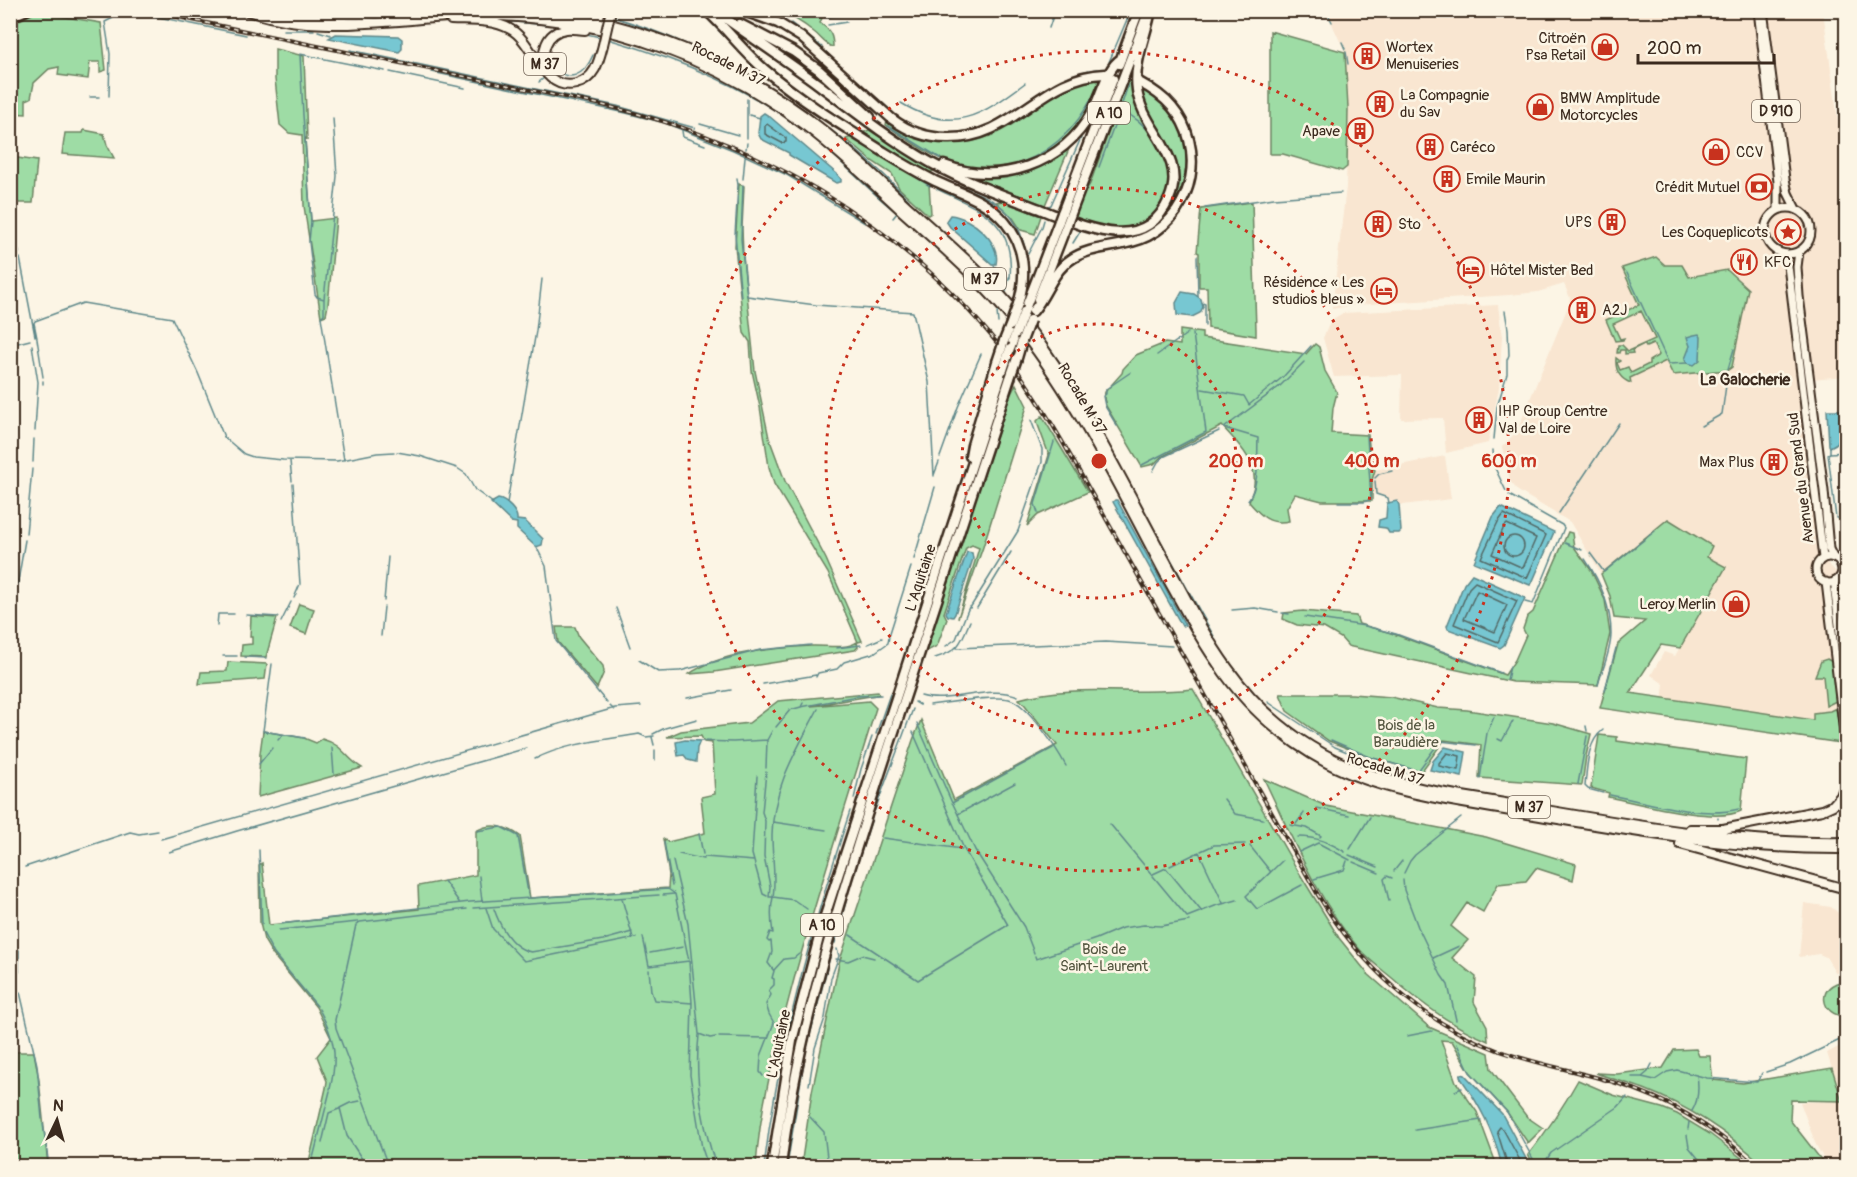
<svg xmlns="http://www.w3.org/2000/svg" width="1857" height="1177" viewBox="0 0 1857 1177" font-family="Pangolin,sans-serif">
  <rect width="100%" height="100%" fill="#fcf5e5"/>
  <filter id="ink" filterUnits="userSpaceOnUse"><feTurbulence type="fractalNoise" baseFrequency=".0167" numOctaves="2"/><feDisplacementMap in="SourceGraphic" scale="12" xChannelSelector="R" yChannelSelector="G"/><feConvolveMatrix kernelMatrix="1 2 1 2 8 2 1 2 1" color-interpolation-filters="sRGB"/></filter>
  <g filter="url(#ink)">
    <path fill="#f9e6d1" d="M1326,11H1823L1841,142L1846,146L1843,153L1846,157V376L1799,380L1819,554L1838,574L1846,575V724L1662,700L1664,684L1651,675L1664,652L1675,656L1725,567L1706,557L1668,519L1601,574L1570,522L1518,491L1510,481L1502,447L1517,431L1569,304L1570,298L1564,284L1538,292L1510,295L1355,305L1332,309L1346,187L1348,103L1345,52Z
      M1498,305L1502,337L1499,388L1488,443L1446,453L1443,418L1401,419L1402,375L1334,377L1323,338L1331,320L1343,313Z
      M1445,456L1451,499L1403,505L1373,493L1372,480L1375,470Z
      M1804,903L1831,907L1841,915L1846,929V973H1836L1826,957L1819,954L1799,957Z
      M1846,1043V1166H1828L1816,1145L1800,1102L1842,1101L1827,1053Z"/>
    <path fill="#9edca5" stroke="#6c8362" stroke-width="1.5" d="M40,10L49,11L60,16L101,23L106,70L100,72V62H90L88,79L58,75L59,67L49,69L34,83L31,98L26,100V114L11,113V24Z
      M811,10L822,18L820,23C830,30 833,35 833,47C825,45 821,37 814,32C803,23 790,15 777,11Z
      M1270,31L1345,52L1348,108L1347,167L1342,171L1283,154H1270Z
      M275,49L304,56L307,139L305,138L311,221L336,218L328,305L326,315L321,317L304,206L302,135L289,133L280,125L275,79Z
      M1104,77C1096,94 1088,112 1077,126C1048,161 994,179 951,163C927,154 907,139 886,125L887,120C928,148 968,152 1011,125C1028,114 1042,100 1060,91C1074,84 1088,80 1104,77Z
      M1127,81L1133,84L1160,142L1169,173L1172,174L1167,200L1148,222L1118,232L1073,220L1084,193L1090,184Z
      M1139,86C1151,94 1163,101 1171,113C1192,143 1191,184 1168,212C1198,155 1152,136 1139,86Z
      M84,130L104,134L107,145L114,158L62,154L65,133H83Z
      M869,130L935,170L928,174L862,133Z
      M852,137L881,156L929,184L931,213L928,215L899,188L892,174L872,161L846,139Z
      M1069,149L1045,205L976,179C1013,176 1038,171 1069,149Z
      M11,157L37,161L33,203H12Z
      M739,184L744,186L742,228L743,256L755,371L769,438L785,481L826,559L862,641L858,642L828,573L774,484L769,467L760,407L752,371L750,342L744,333L735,246Z
      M1002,201L1041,216L1035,234L1021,230L1013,218L996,202Z
      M1252,202L1256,330V336L1208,328L1207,287H1199V253L1197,252L1201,209Z
      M1656,257L1665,265H1682L1689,277L1727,270L1748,289L1732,367L1728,370L1673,375L1666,361L1630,378L1631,383C1620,379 1615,370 1616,358L1620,361L1617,363L1620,370L1628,367L1631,373L1649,364V361L1659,355L1653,344L1646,347L1644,344L1632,350L1633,353L1625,354V350H1620L1619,353H1617L1618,345H1622L1628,351L1655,339L1641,311L1613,324L1620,339L1624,338L1623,340L1615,341L1606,320L1639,305L1622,268Z
      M1180,330L1202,333V338L1306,354L1315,344L1319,347L1325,371L1337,392L1333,408L1331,433L1368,435L1371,466L1375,470L1372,480V501H1322L1295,494L1287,508L1289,521C1270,525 1262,517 1249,502C1250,496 1254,490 1254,484C1257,460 1236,442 1222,426L1161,457L1154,464L1142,467L1106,406L1104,398L1105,392L1122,373L1123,369L1136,355L1165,343L1180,345Z
      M1016,384L1027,406L983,547L958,618L979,548L972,545L966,548L944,613L947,619L937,646L925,652L1010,396Z
      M1042,416L1088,492L1038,515L1027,526L1049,455L1038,425L1037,421Z
      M1668,519L1712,546L1707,557L1726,567L1680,648L1661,645L1630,693L1813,720V713L1830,711L1836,708L1841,743L1600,708L1618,644L1645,621L1614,618L1610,596L1601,574Z
      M1568,532L1572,533L1574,547L1591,570L1605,600L1610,634L1598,685L1513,682L1352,647L1348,646L1341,638L1324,628L1297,625L1283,619L1284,613L1303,611L1356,616L1359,624L1391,633L1505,675L1515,660L1526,635L1523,629L1527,617L1533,612Z
      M299,604L314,609L306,634L290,628Z
      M251,616L277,618L266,657L241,656L242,645L252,644V637H250Z
      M556,627H575L579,637L603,666L604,672L597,688L558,642Z
      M857,642L858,647L855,650L714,672L689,674C722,652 773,648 811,646C824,645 846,650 857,642Z
      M1827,659L1832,662L1836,701L1826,706L1823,676H1815L1821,661Z
      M228,662L267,664L265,679L199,684L201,672L227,671Z
      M1193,689L1298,871L1339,938L1368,974L1429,1027L1489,1053L1491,1069L1502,1084L1527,1117L1543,1128L1528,1143L1507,1112L1470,1072L1452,1041L1441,1040L1456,1082L1477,1112L1497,1166H801L812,1092L839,963L913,740L921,720L954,800L1057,745L1025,705L1019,699C1075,683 1136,696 1193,689Z
      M878,692L879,694L876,695L811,706L869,701L876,708C848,799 818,891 793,983C777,1044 760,1104 756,1166H308L326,1088L327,1081L317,1056L331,1038L316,1007L273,955L264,940L260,923L259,865L262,863L269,925L419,909L418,886L476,875V831C491,822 506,826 520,836L530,898L668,888L669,875L663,839L668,842L705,833L701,797L715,794L712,743L704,742L701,736L667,737L681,731L749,723L778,701Z
      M1280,694H1352L1391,697L1438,708L1467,710L1553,723L1591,734L1586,756L1582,785L1479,778L1481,745L1444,740L1421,772L1369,757L1329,741L1287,711Z
      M263,731L304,738L316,743L322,739C344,745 344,757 362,768L258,797L260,753Z
      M1599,735L1617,737V741L1746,759L1741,811C1715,824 1638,803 1608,797L1609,793L1591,788Z
      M1264,779L1326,806L1486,837L1576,864L1573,880L1536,868L1526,881L1498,884L1483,912L1467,903L1451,926L1468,940L1452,958L1476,977L1474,1002L1487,1026L1488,1041C1454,1027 1427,1008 1399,984C1387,973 1372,963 1361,951C1318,902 1292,837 1264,779Z
      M1846,981V1016C1821,1017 1814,984 1846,981Z
      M1696,1049L1699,1056H1710L1713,1080L1743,1083L1832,1068L1842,1101L1791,1100L1790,1120L1826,1166H1764C1730,1134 1688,1106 1644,1089C1628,1083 1612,1079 1596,1073L1617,1074L1663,1068L1674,1050Z
      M11,1052H34L39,1080L48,1166H11Z
      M1578,1080L1613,1095L1662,1108L1677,1114L1710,1134L1752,1166H1535L1528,1155C1547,1131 1563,1107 1578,1080Z"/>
    <path fill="#77c7d2" stroke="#5f888a" stroke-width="1.5" d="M336,34L398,36L402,39V49L399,52L329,38Z
      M764,113L769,116L837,174L841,179V182L836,183L789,155V153L761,139L758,133L760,116Z
      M950,215C971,217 1001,241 996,264H992L950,227L946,221Z
      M1182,292L1194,294L1201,299L1203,307L1200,313L1192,317L1177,315L1176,303Z
      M1694,335L1699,334L1701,337L1700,360L1694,365L1687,363L1685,359L1690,346L1687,337Z
      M1827,410H1842C1846,426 1848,439 1830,447L1829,445Z
      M498,499C506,500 518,512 517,520L525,521L543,539L542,545L536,547L517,529V523L511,522L491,503Z
      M1115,500H1117L1185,625L1182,626L1113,502Z
      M1397,501L1399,505L1401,531L1399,533H1389L1386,528L1378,527L1379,520L1386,518L1387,503Z
      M1501,507L1554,532L1532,583L1530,585L1474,562L1493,517Z
      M967,552L972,553L973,559L955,614L953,617L948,616L946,613Z
      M1472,574L1525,598L1504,645L1500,648L1448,629L1447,626L1464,584Z
      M685,740L700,741L697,748L696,762L688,760L684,755L678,756L676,742Z
      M1445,747L1466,752L1462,777L1430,770L1433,761Z
      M1461,1074L1465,1075L1502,1114L1530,1166H1502C1493,1130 1481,1107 1460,1077Z"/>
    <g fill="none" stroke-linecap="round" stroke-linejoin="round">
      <path stroke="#536966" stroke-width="1.5" d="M767,124L786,138V142L782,143L765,134V126Z
        M1504,514L1546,535L1527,578L1481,558L1498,522Z
        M1507,524L1536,538L1523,568L1492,554L1504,527Z
        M1504 546a10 10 0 1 1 20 0a10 10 0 1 1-20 0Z
        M1475,582L1517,601L1498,642L1454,624L1469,588Z
        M1477,591L1507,605L1495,632L1464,619Z
        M1447,753L1460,756L1458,770L1439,766V763Z
        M1508,1166L1497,1131L1500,1127L1503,1129L1523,1166"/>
      <path stroke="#5f888a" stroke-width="1.5" d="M52,10L68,16
        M699,10L748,61
        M763,10L787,19
        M817,10L826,17L847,15
        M1326,10L1332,22
        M129,11L246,35
        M728,11L744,15
        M611,16C716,49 798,97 880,171C890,180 899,190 909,200
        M503,21L549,25
        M10,23L37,10
        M791,23L822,47
        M828,25L847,22
        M1049,28L1055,10
        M283,30H314
        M318,31L331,35
        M608,39C681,60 752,89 812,137C842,161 867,189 897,213L893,218
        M1342,42L1345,49
        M549,47C558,26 582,33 600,37
        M350,50L617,106L695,128
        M826,52L849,74
        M1346,52L1348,64
        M754,54L800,92L884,147
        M1109,62L1131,10
        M551,66C569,84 584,76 593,55
        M748,70L751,64
        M390,72L465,88
        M432,72L626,113L665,123L733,150L787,175L865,223
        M539,82L544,78
        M777,85L783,90
        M109,96L110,54L105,22L113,18
        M90,97H99
        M901,103C953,135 981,116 1025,83
        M1020,107C1044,90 1067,72 1097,69
        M1120,110L1128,85
        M892,114L905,122
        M749,115L760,118
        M700,124L738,135
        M888,126L940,158
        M911,126L923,130L950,134
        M682,131L683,137L705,145
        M747,138V99
        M954,142L980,138L1009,124
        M864,144L930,186
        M746,149L747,143
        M891,151C907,161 923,170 940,178C991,199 1021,203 1028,266
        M945,160L968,167L991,169
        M1005,167C1047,158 1076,130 1095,92
        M1099,167L1120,110C1135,116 1145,125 1155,139
        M737,178L738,185L735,235L741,297
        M743,179L745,157
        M982,182L1028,200
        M743,185L741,239L747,296L816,305L913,312L929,382L934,476
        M937,189C981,210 1015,220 1010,278
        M10,201L19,253
        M1046,207L1051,205L1081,138
        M1205,208L1274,198L1341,193
        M1029,209L1045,216
        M1073,243L1081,230
        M1028,254L1042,227L1044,220
        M1197,256L1198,296
        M20,258L35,336
        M994,265L997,271
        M1627,273L1669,364L1687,363
        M1006,292L1009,277
        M324,299L337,176L333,118
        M1202,303L1205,304V326
        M997,312L998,323
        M37,338L34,323L35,321L83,303L172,318L198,373L224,437L244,454L253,457L283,460L337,461L377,453L394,452
        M37,339L43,377
        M1044,340L1062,366L1095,423
        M10,345L30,340
        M32,345L38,382L35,431
        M1157,355L1188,333
        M1728,369L1734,349
        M43,381V384
        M1202,389L1244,396L1249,405L1284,376L1311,346
        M1117,426L1105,406L1103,396L1106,394V389L1131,372
        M1701,426L1722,414L1727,378
        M1494,439L1497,407L1507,374V360L1509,355L1508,329L1505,311
        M1830,447V453L1828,454L1836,518H1846
        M1493,450L1494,466L1506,491
        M397,452L420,456L457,468L466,474L475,490L493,503
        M1830,453L1846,452
        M940,457L958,407L981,354
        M344,460L321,317L324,314V299L317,297L315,294L309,242L311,221L303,115L300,54L385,71
        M290,461L292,481
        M33,462L34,439
        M1142,465L1206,432L1193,334
        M1153,471L1158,462L1163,457L1219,431
        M934,475L939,462
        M1375,478L1379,474L1392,471
        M1375,481L1376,494L1388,498L1389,503
        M293,484L300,584L294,598
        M1131,488L1215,638
        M1509,495L1562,525L1564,528L1533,604L1525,602
        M1248,500C1260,485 1257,457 1258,438L1224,428L1280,386L1304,362
        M1338,502H1364L1371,499L1367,436
        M507,503L536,331L542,279
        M1038,513L1035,504L1054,442
        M1559,513L1619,423
        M26,534L32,469
        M1565,543L1582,550
        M536,546L546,566L556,641L607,703
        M1590,553L1604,572L1655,531
        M914,559L935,487
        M1585,559C1600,581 1611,606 1611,634C1611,651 1602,670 1598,685
        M16,593L25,540
        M384,601L388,557
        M616,608L630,647
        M970,608L1018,531L1042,462V449L1031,420
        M977,608L1011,552
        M1232,610L1255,608L1278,612
        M1282,613L1289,614
        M246,615L278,617
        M1305,617L1365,626L1396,634L1501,673
        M281,622L291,602
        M217,626L218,614H234
        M381,636L384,607
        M868,644L882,638
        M946,646L956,639L969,607
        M836,648L861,645
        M957,648L1106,642L1172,646
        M223,656H237
        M245,657L266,658
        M935,658C959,651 961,643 970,621
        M639,660L658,672L679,671
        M272,664L263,731L305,738
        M680,671L760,650L811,645
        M816,677L818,673L837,669L844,662L874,653L888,643L889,636L911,567
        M1507,680L1510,666
        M763,684L816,675
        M1605,690L1616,648
        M921,696C949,705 989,684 1018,696
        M687,698L731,690
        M915,702L920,705
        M1268,702L1335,747L1374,763L1414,775
        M930,705C950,703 992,695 1009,699C1027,703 1057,749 1066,766
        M610,706L614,710
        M801,707L857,696L881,695
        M917,723L952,803L1053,748
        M1586,726L1587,731
        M776,727L790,710L801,707L803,703
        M1603,730C1587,742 1587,767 1585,786L1588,789L1603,793
        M653,734L665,728L697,719
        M876,734L890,694
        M652,737L654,745
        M1498,739L1502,741L1513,721
        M278,740L283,734
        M767,740L772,731
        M1331,740L1370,757L1418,771L1440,741L1476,745
        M701,741L733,742L767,740L766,768
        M332,748L334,774
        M535,759C566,743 605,740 639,734L646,737L654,736
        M655,761V750
        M259,764L272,748
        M757,776L752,854L763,894L767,896
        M1480,779L1487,733L1494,717
        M1578,784L1587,736
        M1610,795C1648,802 1701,819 1739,809
        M854,799L861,769L872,737
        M1224,799L1235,814L1263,819
        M953,804L975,850L1024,927L1034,953
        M1317,808L1349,815
        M875,810L913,709
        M958,814L1015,783
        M1718,818V819
        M773,822L826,830
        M1110,824L1187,917L1215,906L1237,900
        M1296,824L1304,813
        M1290,825L1307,828L1321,836L1320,837
        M477,831L501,827L518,836L529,898
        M699,834L703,854
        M1298,837C1317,837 1329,842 1345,852
        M883,838L962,849
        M161,839L615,708L641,706
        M664,842L672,886
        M1250,846L1270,871
        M1350,849L1370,817
        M259,850L262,924
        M1201,851L1214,845L1245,844
        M169,852L237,831L527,748
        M1299,852L1318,843L1350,860
        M679,854L703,859L705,857L754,861
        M1349,855L1378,867
        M673,861L688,924L699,1034L710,1038L716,1037
        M1282,861L1246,896L1257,909L1302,885
        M1353,862L1379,873
        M1170,866L1199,852L1223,903
        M25,867L130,832L139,834L158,831
        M1394,871L1402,861
        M1404,873L1410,861L1415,855L1461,818
        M1153,874L1166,868L1202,912
        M479,876L482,901
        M10,877L17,874
        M1314,879L1344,870L1347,861
        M1403,880L1404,890L1418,927L1441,975L1448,985L1456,1020
        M444,881L459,902
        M663,895L674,894
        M622,899L633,938
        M1389,901L1384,879L1387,876L1392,878
        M473,908L659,895
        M486,908L493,929L524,961L636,938
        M494,909C500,926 511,948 531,952L603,940L632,932
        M807,909L794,900L773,897C776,877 772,856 772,836C772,789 797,749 818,709
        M280,924L470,902L668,889L675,894L689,961
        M279,930L358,922
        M263,933L274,954L317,1006
        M850,935L918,980L1008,925L964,849L913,732
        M643,937L649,966L689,961L692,1003L690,1075L702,1148L708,1166
        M835,943L849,890L872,818
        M19,950V972
        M650,953L683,947
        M1035,956L1036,959L1096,939L1122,928L1144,925L1161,926L1189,921
        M1433,958L1459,946
        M836,959L848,961L862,955L874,958
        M649,970L651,991L654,1000L692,1003
        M774,970L784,959L794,958L799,954
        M20,992L37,1065L42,1119
        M319,1009C335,1039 338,1056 330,1089
        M699,1035C694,1080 702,1123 716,1166
        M1407,1036L1432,1031
        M719,1037L767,1038
        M1457,1044L1470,1072L1507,1112L1537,1166
        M1766,1072L1790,1064L1846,1037
        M763,1076L760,1072L761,1056L774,1023L769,1014L766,1004L771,995L769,990L774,985V979L772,978L774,971L768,963L772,952L771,941L769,942L767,940L770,932L773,933C771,921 770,910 773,897H769L770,886L764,856L765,821L762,812L766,772
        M1632,1077H1642L1655,1080L1667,1072L1677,1070L1707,1078L1757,1082L1762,1073
        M1642,1077L1648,1072L1652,1064
        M809,1085L815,1048L825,1018L831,978L839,956L837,949
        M1455,1091L1462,1088
        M360,1101L350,1103L340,1108L347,1136L362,1159L365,1166
        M1692,1111C1699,1100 1699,1088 1697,1075
        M810,1117L824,1132L828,1166
        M43,1124L49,1166
        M1688,1129L1689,1122
        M1415,1130L1481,1120
        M1687,1135L1689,1147L1702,1163L1725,1166L1729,1163
        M322,1143L329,1113L339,1109
        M311,1166L330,1091
        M388,1166L336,1028L335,1020L356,925L360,922L467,909
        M764,1166C779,1045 812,927 850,811
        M787,1166L805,1055L831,953
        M1546,1166L1547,1159L1551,1153L1618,1107L1627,1097"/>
      <path stroke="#d5ccbd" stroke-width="8" stroke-dasharray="8 4" stroke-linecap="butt" d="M1105,74L1128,77"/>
      <g stroke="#3b2a1e" stroke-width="10">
        <path id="tertiary" d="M10,19L30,10"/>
      </g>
      <g stroke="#3b2a1e" stroke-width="11">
        <path id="primary" d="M1758,10L1778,182V210
          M1763,10L1785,179L1788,193L1796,209
          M1765 231a23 23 0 1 1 46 0a23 23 0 1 1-46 0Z
          M1799,251L1797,267L1799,296L1824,491L1829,549L1833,557
          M1780,253L1788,266L1790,282L1823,558
          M1816 570a13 13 0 1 1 26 0a13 13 0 1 1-26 0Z
          M1835,581V593L1846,680
          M1826,582L1846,749
          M1846,785C1839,793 1839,802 1846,810"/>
      </g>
      <g stroke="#3b2a1e" stroke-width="12">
        <path id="trunk" d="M244,10C272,19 300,24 329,24C386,25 443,14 500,16C611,20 719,60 807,127C840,152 871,182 902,211C941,246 982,281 1014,322
          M271,10C322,21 370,15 422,10
          M532,10C636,21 736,62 819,127C850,151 878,179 907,206C945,240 985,274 1017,314
          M579,10L602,17
          M451,20C470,21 492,19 510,29C535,42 541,92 576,84C595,79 599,61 603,45
          M548,69C539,53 546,32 566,29C572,28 579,30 585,30
          M1025,323C1085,400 1127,491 1174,576C1191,608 1207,639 1228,668C1258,710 1299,744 1347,765C1404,790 1467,796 1528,807C1634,825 1739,844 1846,842
          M1022,331C1081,407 1123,496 1168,580C1184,608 1198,637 1217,663C1245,705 1282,739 1327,763C1388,795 1460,802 1528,814C1637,832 1735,850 1846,849
          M1690,829H1723L1822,810L1833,805L1841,796
          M1680,844L1846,889"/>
      </g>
      <g stroke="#3b2a1e" stroke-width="13">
        <path id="motorway" d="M706,10C727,29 743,51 764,69C800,100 843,126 884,152C900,162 917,172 935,181C960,193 987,200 1005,222C1025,246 1027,276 1018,304
          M714,10C748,35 784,59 818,84C855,112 892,141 933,164C968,183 1005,196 1042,210C1083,226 1144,257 1169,199C1188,157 1142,129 1137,90C1133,63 1146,37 1151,10
          M741,10L778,23L801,37L892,119C908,131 927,138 947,138C1014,140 1040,76 1105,74
          M740,24L794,52L819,70L870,117
          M1119,64L1139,10
          M944,165C999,186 1063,165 1092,112C1100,98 1107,67 1121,59
          M1062,213L1113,79
          M1070,216L1146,18
          M1038,299L1067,224
          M1033,311C1047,295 1052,272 1070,260C1093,244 1123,249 1148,236C1195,211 1206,147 1172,107C1163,96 1152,89 1139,82
          M1024,312L1059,221
          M1004,341L1010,326
          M1010,349L1016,333
          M1017,358L1022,341
          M970,456L972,445L997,362
          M772,1166L792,1041L823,922L1003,370
          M781,1166C798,1027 841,895 884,762C925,634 967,506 1010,378"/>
      </g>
      <use href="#tertiary" stroke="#fcf5e5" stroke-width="5"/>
      <use href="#primary" stroke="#fcf5e5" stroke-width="7"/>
      <use href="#trunk" stroke="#fcf5e5" stroke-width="8"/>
      <use href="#motorway" stroke="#fcf5e5" stroke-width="8"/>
      <g stroke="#3b2a1e" stroke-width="4">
        <path id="rail" d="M144,10L593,103C752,137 899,220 1001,348C1027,382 1049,418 1070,455L1318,895C1360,965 1420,1021 1497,1050C1536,1064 1577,1071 1616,1083C1669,1099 1716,1129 1756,1166"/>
      </g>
      <use href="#rail" stroke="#fcf5e5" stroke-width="1.5" stroke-dasharray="4.5" stroke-linecap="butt"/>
      <g stroke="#3b2a1e" stroke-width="12" stroke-linecap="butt">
        <path id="trunk-bridge" d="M603,45L611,10"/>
      </g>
      <g stroke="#3b2a1e" stroke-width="13" stroke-linecap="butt">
        <path id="motorway-bridge" d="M1059,221L1062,213
          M1067,224L1070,216
          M1010,326L1018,304
          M1016,333L1024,312
          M1022,341L1030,320
          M997,362L1004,341
          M1003,370L1010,349
          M1010,378L1017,358"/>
      </g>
      <use href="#trunk-bridge" stroke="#fcf5e5" stroke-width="8"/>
      <use href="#motorway-bridge" stroke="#fcf5e5" stroke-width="8"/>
    </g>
  </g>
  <g fill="none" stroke="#c8321e" stroke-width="3" stroke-dasharray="3 6">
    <circle cx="1099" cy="461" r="137"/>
    <circle cx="1099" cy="461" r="273"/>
    <circle cx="1099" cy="461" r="410"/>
  </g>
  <defs>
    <g id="shop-ring" transform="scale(1.35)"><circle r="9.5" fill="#fcf5e5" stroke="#c8321e" stroke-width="1.5"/><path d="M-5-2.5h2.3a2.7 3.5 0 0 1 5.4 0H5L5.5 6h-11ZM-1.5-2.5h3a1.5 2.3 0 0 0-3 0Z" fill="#c8321e"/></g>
    <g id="building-ring" transform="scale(1.35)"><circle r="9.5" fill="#fcf5e5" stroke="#c8321e" stroke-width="1.5"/><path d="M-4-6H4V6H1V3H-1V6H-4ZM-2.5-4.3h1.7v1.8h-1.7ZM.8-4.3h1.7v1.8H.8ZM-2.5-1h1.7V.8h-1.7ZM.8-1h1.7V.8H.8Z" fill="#c8321e"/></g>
    <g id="bank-ring" transform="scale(1.35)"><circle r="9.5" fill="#fcf5e5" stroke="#c8321e" stroke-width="1.5"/><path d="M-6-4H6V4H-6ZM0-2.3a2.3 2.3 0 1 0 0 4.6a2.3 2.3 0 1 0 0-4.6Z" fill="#c8321e"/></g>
    <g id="sight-ring" transform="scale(1.35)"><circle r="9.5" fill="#fcf5e5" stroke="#c8321e" stroke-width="1.5"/><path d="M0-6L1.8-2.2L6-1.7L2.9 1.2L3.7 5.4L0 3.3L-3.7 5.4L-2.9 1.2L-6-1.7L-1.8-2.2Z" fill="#c8321e"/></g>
    <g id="restaurant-ring" transform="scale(1.35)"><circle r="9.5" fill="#fcf5e5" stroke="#c8321e" stroke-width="1.5"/><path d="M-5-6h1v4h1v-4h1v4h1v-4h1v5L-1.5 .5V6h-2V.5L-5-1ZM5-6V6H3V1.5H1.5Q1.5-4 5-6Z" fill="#c8321e"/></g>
    <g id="hotel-ring" transform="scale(1.35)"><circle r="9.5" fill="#fcf5e5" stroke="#c8321e" stroke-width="1.5"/><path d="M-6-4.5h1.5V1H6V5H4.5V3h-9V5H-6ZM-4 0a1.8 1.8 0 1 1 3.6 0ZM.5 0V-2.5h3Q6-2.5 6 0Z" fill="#c8321e"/></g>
  </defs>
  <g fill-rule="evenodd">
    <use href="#shop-ring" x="1605" y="47"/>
    <use href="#building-ring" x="1367" y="56"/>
    <use href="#building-ring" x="1380" y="104"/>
    <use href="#shop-ring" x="1540" y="107"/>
    <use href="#building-ring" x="1360" y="131"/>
    <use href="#building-ring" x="1430" y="147"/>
    <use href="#shop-ring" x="1716" y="152"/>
    <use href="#building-ring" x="1447" y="179"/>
    <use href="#bank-ring" x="1759" y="187"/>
    <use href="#building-ring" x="1612" y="222"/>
    <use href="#building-ring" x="1378" y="224"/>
    <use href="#sight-ring" x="1788" y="232"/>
    <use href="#restaurant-ring" x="1744" y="262"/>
    <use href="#hotel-ring" x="1471" y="270"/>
    <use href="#hotel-ring" x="1384" y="291"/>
    <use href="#building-ring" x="1582" y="310"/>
    <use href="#building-ring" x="1479" y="420"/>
    <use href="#building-ring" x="1774" y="462"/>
    <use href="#shop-ring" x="1736" y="604"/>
  </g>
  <g text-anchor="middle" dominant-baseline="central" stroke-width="5" stroke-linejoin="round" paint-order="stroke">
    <g fill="#fcf5e5" stroke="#75675a" stroke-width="1.5">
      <rect x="524" y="53" width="42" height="22" rx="4.5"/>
      <rect x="1752" y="100" width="48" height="22" rx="4.5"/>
      <rect x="1088" y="102" width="42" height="22" rx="4.5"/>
      <rect x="964" y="268" width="42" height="22" rx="4.5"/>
      <rect x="1508" y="796" width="42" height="22" rx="4.5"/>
      <rect x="801" y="914" width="42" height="22" rx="4.5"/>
    </g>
    <g font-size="14" font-weight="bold" fill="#3b2a1e">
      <text x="545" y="64">M 37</text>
      <text x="1776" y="111">D 910</text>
      <text x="1109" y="113">A 10</text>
      <text x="985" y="279">M 37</text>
      <text x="1529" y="807">M 37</text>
      <text x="822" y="925">A 10</text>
    </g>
    <g font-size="15" fill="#3b2a1e" stroke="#fcf5e5" text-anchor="start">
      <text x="1586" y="38" text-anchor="end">Citroën<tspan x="1586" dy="17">Psa Retail</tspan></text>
      <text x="1386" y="47">Wortex<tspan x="1386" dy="17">Menuiseries</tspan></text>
      <text x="1400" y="95">La Compagnie<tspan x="1400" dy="17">du Sav</tspan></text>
      <text x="1560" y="98">BMW Amplitude<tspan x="1560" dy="17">Motorcycles</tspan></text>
      <text x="1340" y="131" text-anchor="end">Apave</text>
      <text x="1450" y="147">Caréco</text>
      <text x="1736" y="152">CCV</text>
      <text x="1466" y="179">Emile Maurin</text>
      <text x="1740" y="187" text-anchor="end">Crédit Mutuel</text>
      <text x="1592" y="222" text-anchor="end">UPS</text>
      <text x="1398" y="224">Sto</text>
      <text x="1768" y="232" text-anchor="end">Les Coqueplicots</text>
      <text x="1764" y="262">KFC</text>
      <text x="1490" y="270">Hôtel Mister Bed</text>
      <text x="1364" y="282" text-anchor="end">Résidence « Les<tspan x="1364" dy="17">studios bleus »</tspan></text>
      <text x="1602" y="310">A2J</text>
      <text x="1498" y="411">IHP Group Centre<tspan x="1498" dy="17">Val de Loire</tspan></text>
      <text x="1754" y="462" text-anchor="end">Max Plus</text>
      <text x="1716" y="604" text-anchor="end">Leroy Merlin</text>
    </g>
    <g font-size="15" fill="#3b2a1e" stroke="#fcf5e5">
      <text transform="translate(728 64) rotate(27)">Rocade M 37</text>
      <text transform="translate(1082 399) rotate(59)">Rocade M 37</text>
      <text transform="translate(1801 478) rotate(-97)">Avenue du Grand Sud</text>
      <text transform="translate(921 578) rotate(-72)">L'Aquitaine</text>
      <text transform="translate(1385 769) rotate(17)">Rocade M 37</text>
      <text transform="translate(779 1044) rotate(-78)">L'Aquitaine</text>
    </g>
    <g font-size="15" fill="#545640" stroke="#fcf5e5">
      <text x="1406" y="725">Bois de la<tspan x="1406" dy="17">Baraudière</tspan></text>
      <text x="1104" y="949">Bois de<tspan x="1104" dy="17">Saint-Laurent</tspan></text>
    </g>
    <g font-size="16" font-weight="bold" fill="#3b2a1e" stroke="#fcf5e5">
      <text x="1745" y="380">La Galocherie</text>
    </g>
  </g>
  <circle cx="1099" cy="461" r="9" fill="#c8321e" stroke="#fcf5e5" stroke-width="3"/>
  <g font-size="18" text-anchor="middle" font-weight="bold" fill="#c8321e" stroke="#fcf5e5" stroke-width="5" stroke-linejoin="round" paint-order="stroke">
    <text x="1236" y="467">200 m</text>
    <text x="1372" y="467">400 m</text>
    <text x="1509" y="467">600 m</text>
  </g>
  <rect width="1857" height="1177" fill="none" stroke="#fcf5e5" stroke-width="36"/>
  <rect x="18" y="18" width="1821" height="1141" fill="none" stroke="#3b2a1e" stroke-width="2" filter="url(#ink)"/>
  <g transform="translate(57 1120) rotate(5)" stroke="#fcf5e5" stroke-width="4.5" paint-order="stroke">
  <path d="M0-4.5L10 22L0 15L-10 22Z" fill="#3b2a1e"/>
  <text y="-9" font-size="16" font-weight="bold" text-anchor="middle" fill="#3b2a1e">N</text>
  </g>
  <path d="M1638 54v9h136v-9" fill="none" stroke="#3b2a1e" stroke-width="3"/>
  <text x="1647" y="54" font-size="18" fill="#3b2a1e" stroke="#fcf5e5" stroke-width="4.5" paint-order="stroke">200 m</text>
</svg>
